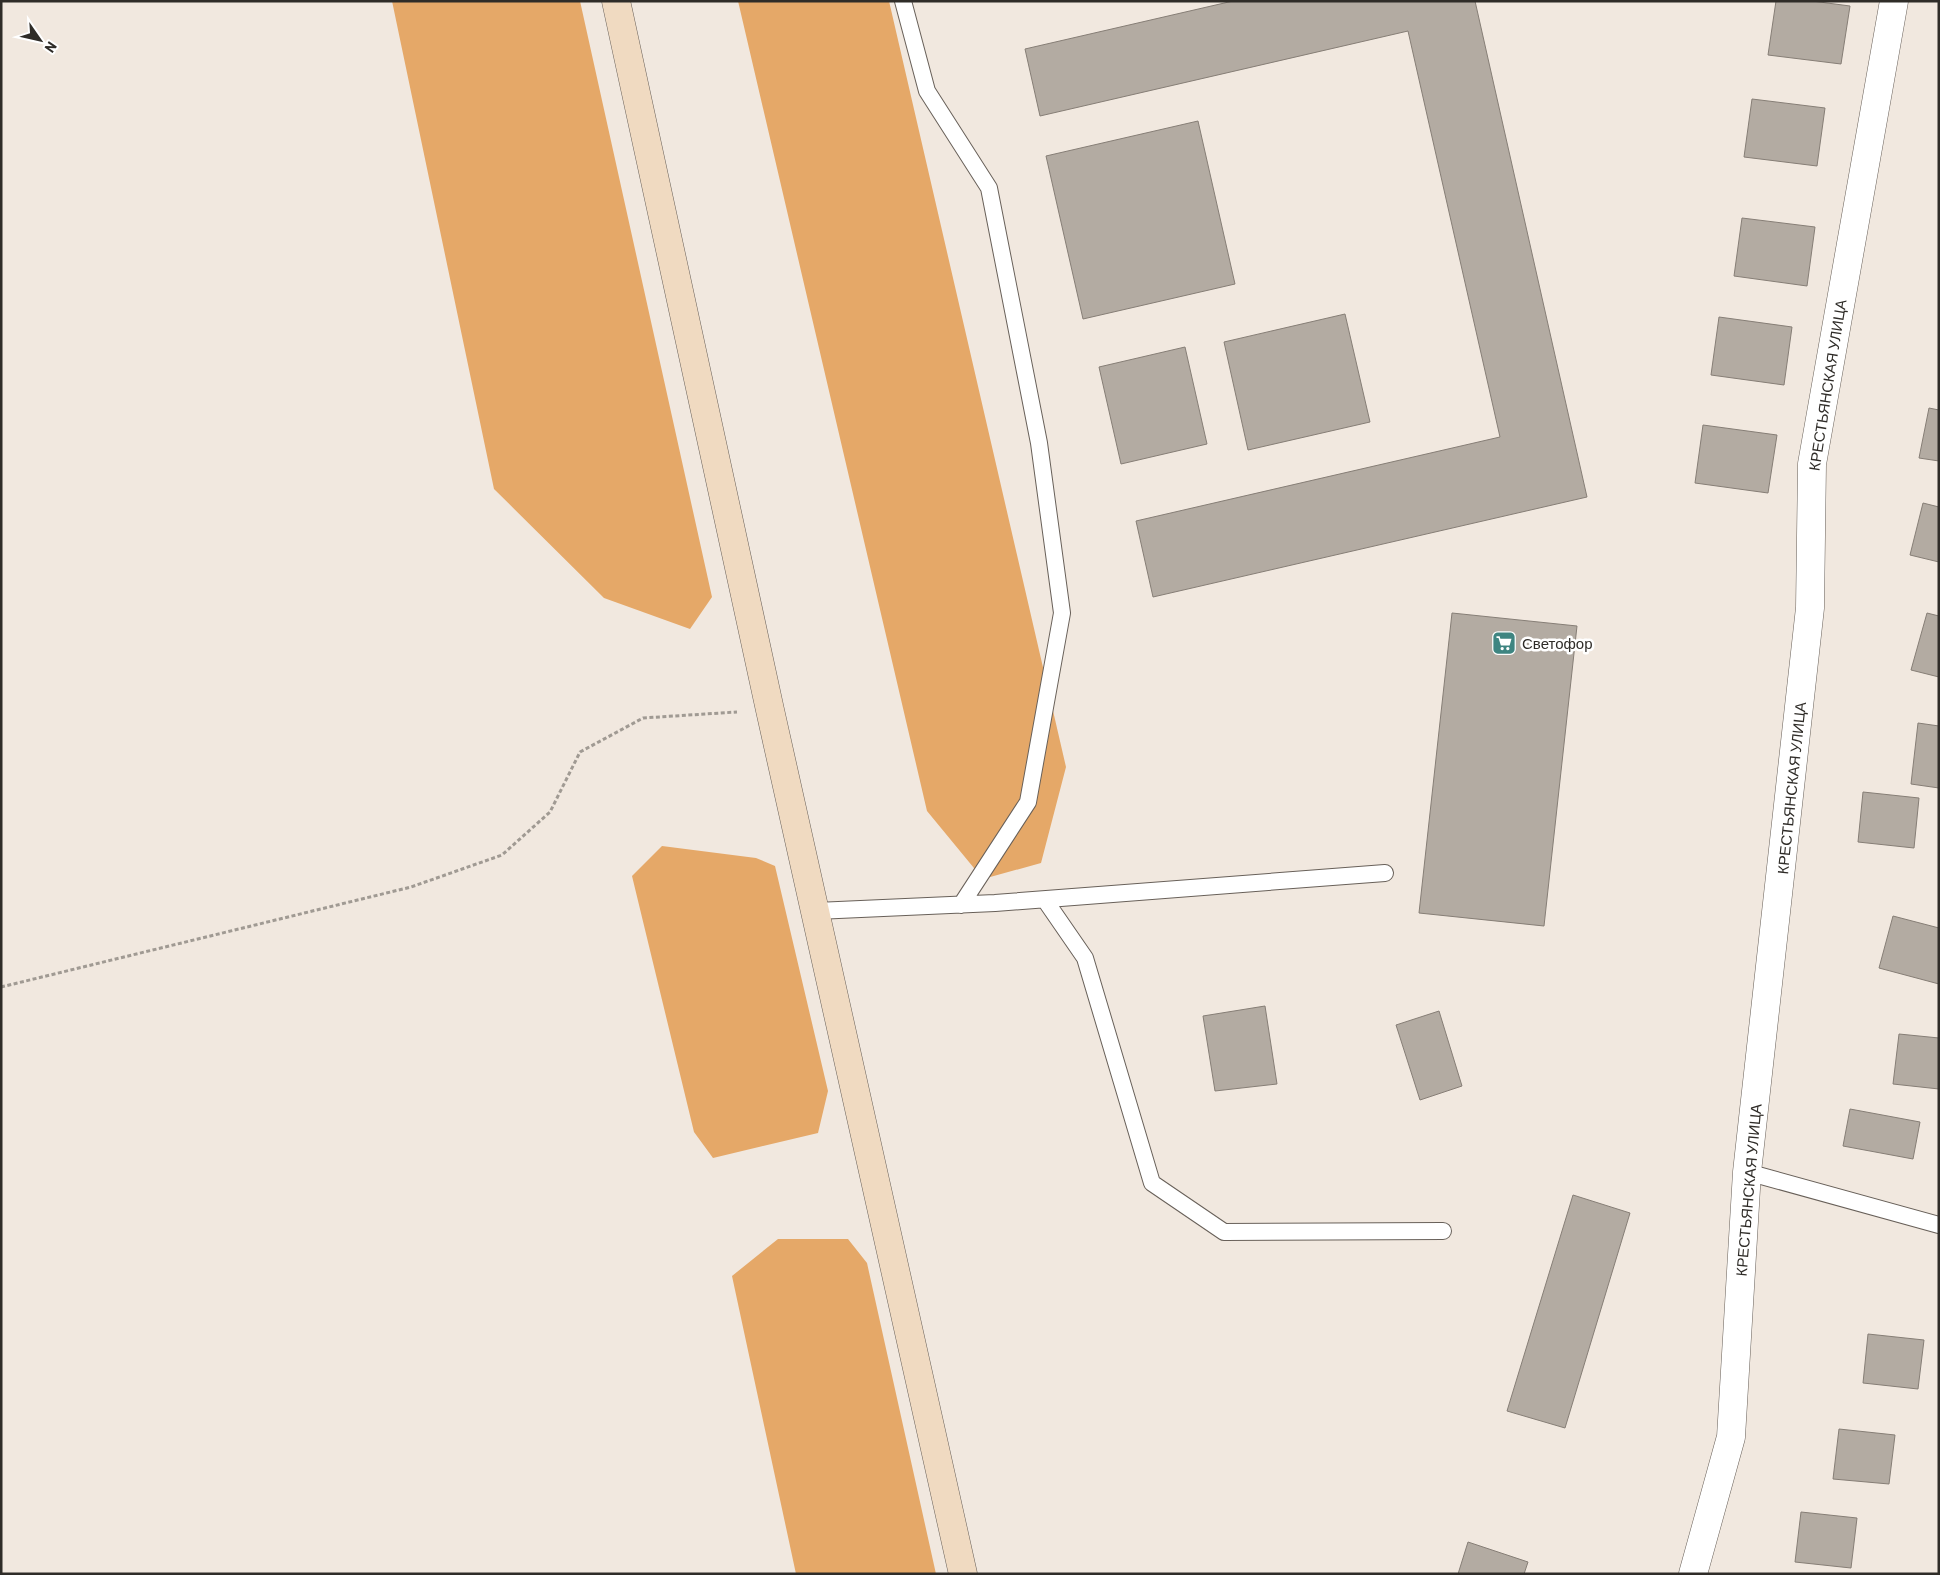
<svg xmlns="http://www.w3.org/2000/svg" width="1940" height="1575" viewBox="0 0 1940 1575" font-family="Barlow,sans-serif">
  <rect width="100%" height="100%" fill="#f1e8df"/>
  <path fill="#e5a868" d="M392,1H580L712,597L690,629L604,598L494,489Z
    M738,1H889L1066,767L1041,863L983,879L927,811Z
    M662,846L756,858L775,866L828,1091L818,1133L713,1158L694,1132L632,876Z
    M778,1239H848L867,1263L936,1574H796L732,1276Z"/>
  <path fill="#b3aba2" stroke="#867e76" d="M1233,1H1475L1587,497L1153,597L1136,521L1500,437L1408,31L1040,116L1025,49Z
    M1776,1H1812L1850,6L1841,64L1768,55Z
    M1752,99L1825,108L1817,166L1744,157Z
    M1198,121L1235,284L1083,319L1046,156Z
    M1742,218L1815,227L1807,286L1734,276Z
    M1345,314L1370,422L1248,450L1224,342Z
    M1719,317L1792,327L1784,385L1711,375Z
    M1185,347L1207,444L1121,464L1099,367Z
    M1929,408L1939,410V461L1919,458Z
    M1703,425L1777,435L1768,493L1695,483Z
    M1923,503L1939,507V562L1910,555Z
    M1452,613L1577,626L1544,926L1419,913Z
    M1927,613L1939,616V677L1911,670Z
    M1918,723L1939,726V788L1911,784Z
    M1863,792L1919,798L1914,848L1858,842Z
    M1893,916L1939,928V984L1879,968Z
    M1265,1006L1277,1084L1215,1091L1203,1016Z
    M1439,1011L1462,1086L1420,1100L1396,1025Z
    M1899,1034L1939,1038V1089L1893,1084Z
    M1850,1109L1920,1122L1913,1159L1843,1146Z
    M1573,1195L1630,1213L1565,1428L1507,1411Z
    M1868,1334L1924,1340L1918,1389L1863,1383Z
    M1839,1429L1895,1435L1889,1484L1833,1479Z
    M1801,1512L1857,1518L1851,1568L1795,1562Z
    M1468,1542L1528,1562L1524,1574H1458Z"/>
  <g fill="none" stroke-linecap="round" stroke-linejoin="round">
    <g stroke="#686059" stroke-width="18">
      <path id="lane" d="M903,1L927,91L989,188L1039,443L1062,613L1028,802L961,905
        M1045,900L1085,958L1152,1183L1224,1232L1443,1231
        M816,911L995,903L1385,873
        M1747,1172L1939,1225"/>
    </g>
    <g stroke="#686059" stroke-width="29">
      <path id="street" d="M1693,1574L1731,1437L1747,1172L1810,608L1812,464L1894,1"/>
    </g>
    <g stroke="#686059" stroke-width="29">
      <path id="secondary" d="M616,1L770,710L963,1574"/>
    </g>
    <path stroke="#a09a93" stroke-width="3" stroke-dasharray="4 2.5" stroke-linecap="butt" d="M1,987L411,887L502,855L550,812L580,752L643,718L737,712"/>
    <use href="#lane" stroke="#fff" stroke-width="16"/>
    <use href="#street" stroke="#fff" stroke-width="28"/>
    <use href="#secondary" stroke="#f0dac1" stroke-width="28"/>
  </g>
  <defs>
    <g id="supermarket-square" transform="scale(1.25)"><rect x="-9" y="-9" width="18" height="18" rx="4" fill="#3e8581" stroke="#fff"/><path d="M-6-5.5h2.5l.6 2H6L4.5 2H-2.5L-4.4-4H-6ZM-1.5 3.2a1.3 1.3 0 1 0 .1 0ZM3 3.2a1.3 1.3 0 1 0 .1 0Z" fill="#fff"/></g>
  </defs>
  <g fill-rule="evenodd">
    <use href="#supermarket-square" x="1504" y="643"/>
  </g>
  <g text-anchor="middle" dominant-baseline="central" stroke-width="5" stroke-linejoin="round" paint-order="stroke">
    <g font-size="15" fill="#2f2c28" stroke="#fff">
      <text transform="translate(1827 385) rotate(-81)">КРЕСТЬЯНСКАЯ УЛИЦА</text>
      <text transform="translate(1791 788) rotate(-84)">КРЕСТЬЯНСКАЯ УЛИЦА</text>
      <text transform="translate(1748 1190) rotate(-85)">КРЕСТЬЯНСКАЯ УЛИЦА</text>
    </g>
    <g font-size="15" fill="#2f2c28" stroke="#fff" text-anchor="start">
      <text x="1522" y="643">Светофор</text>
    </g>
  </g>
  <rect width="1940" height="1575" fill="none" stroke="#2f2c28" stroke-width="5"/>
  <g transform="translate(40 40) rotate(124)" stroke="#ffffff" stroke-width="4" paint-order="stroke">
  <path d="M0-4L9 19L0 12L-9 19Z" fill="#2f2c28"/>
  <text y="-8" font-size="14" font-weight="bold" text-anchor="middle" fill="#2f2c28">N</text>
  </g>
</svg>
